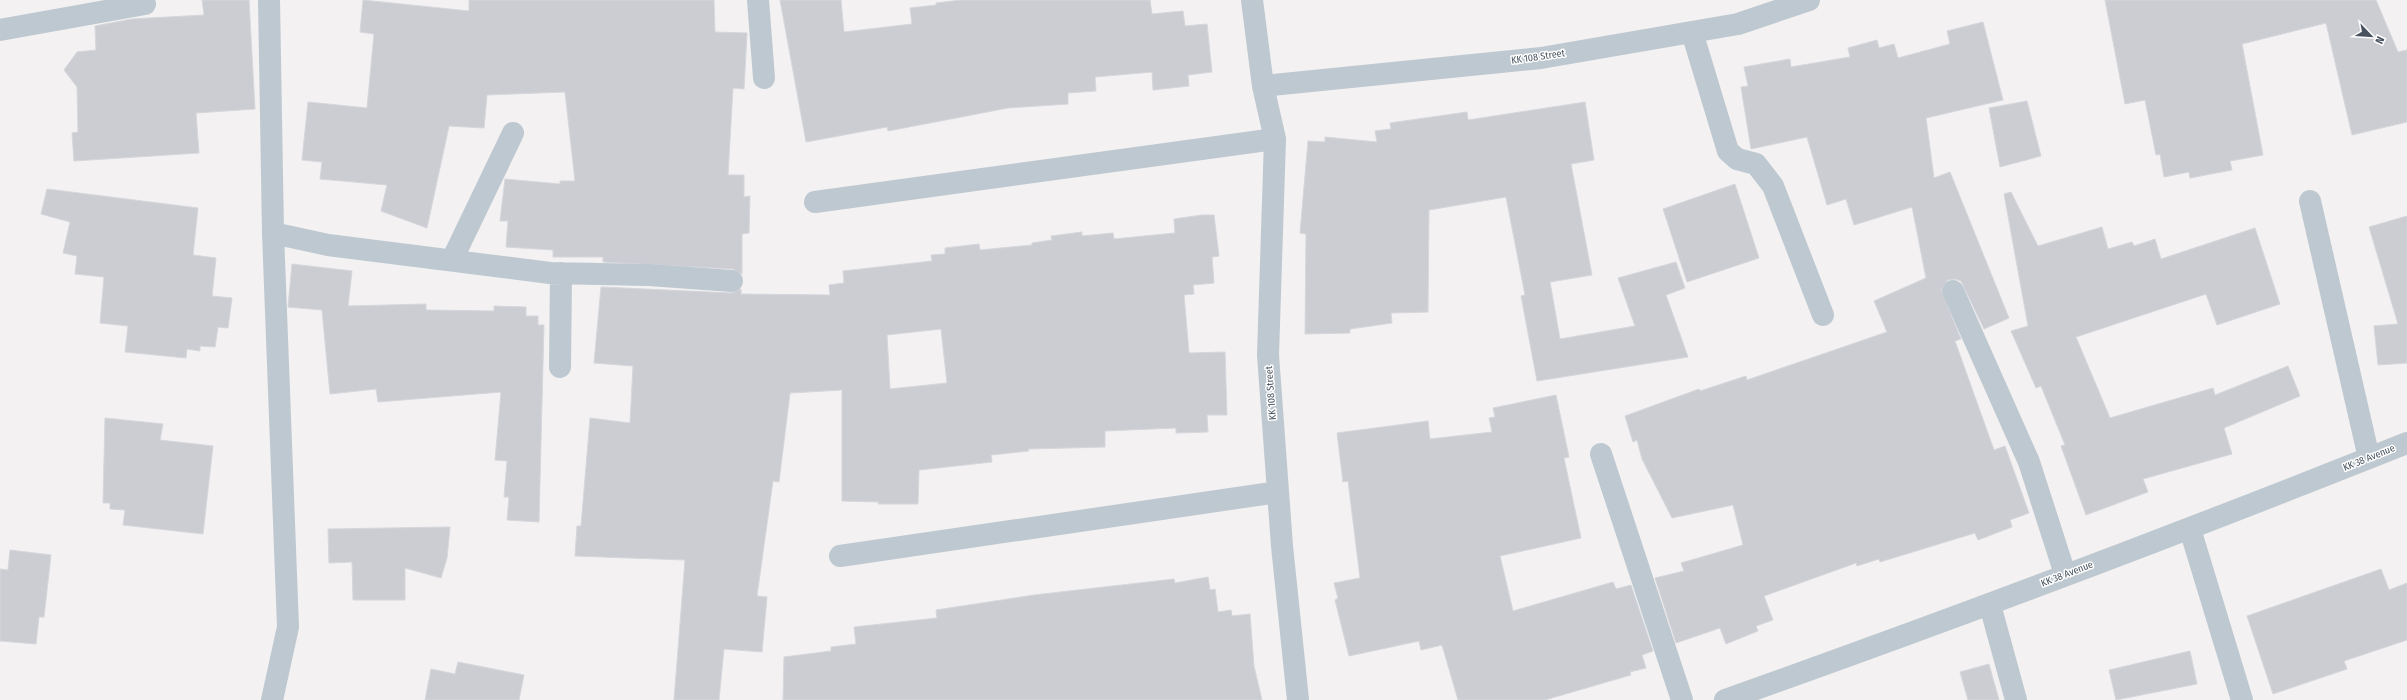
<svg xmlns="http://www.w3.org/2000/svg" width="2407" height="700" viewBox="0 0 2407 700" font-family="'Fira Sans Condensed',sans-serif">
  <rect width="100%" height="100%" fill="#f3f1f1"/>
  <path fill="#cbcdd3" stroke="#d5d7dc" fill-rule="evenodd" d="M202,0H249L255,109L196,113L199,153L74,161L72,133L78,132L77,87L64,70L77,52L96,50L95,26L132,19L204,15Z
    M363,0L469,11V0H714L715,32L747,33L744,89L733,88L728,175H744V197L750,196L749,233L742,234V274L733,269L603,262V257H553V250L506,247L508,221H500L505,179L560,184V181H575L565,92L487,95L484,128L449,126L427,228L381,211L387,185L320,179L322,162L302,160L308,102L367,108L374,34L360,32Z
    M780,0H841L844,32L912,24L910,8L936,5V3L961,0H1150L1152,14L1183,11L1185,26L1207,24L1212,72L1188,75L1189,86L1153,90L1152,72L1095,77L1096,91L1068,93V104L1008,108L888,131L887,127L806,142Z
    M2105,0H2376L2398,52L2407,50V122L2352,135L2326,23L2242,44L2263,155L2230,161L2232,170L2190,178L2189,172L2164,177L2160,154L2156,155L2145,100L2125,104Z
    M1983,22L2003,100L1926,118L1934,178L1950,172L2009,318L1984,329L1961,281L1955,279L1948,280L1941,290L1961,339L1955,341L1994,450L2005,446L2029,513L2010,520L2012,527L1978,540L1975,533L1880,562L1879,559L1857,566L1856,563L1764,596L1773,620L1756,626L1758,631L1726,644L1720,628L1676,643L1655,578L1684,571L1681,563L1743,545L1733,505L1672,518L1642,459L1637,440L1633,442L1625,416L1699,389L1700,391L1746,376L1747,380L1887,332L1874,301L1926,278L1912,207L1854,225L1846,199L1827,205L1807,137L1751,149L1741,87L1748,86L1744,67L1790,59L1791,67L1850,57L1848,48L1877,40L1879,48L1894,44L1898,58L1950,44L1947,31Z
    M2027,101L2041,156L2000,167L1989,108Z
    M1585,102L1594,160L1571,164L1592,275L1550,282L1560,339L1635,326L1618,278L1676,262L1685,288L1666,295L1688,357L1537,381L1521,296L1525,295L1506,197L1429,210L1428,312L1391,313L1392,323L1350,329V333L1305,334L1306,234L1300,233L1308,141L1325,142V137L1377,142L1375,131L1391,129L1390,123L1467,112L1468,120Z
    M1735,184L1759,258L1687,282L1663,209Z
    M47,189L198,208L193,255L216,258L212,296L232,298L228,328L218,327L215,347L200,346V351L187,349L186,358L125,352L128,326L100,323L104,277L75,274L77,256L63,253L70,222L41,214Z
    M2011,192L2038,246L2102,227L2108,249L2132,242L2134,246L2155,239L2161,259L2255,228L2280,304L2217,325L2206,294L2076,337L2110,418L2213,388L2215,395L2288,366L2300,396L2224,428L2232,454L2143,479L2148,492L2086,515L2061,446L2065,445L2041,386L2036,388L2011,331L2028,326L2004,194Z
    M1202,215H1214L1219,256L1212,257L1214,283L1193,285L1194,294L1184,295L1189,353L1225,352L1227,415H1207L1208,432L1176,433V428L1105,431V447L1028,449L1029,451L991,455L992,462L919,470L918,504H878L879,502L842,501V390L790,393L779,482L773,481L757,596L767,597L762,652L724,649L719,700H674L685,560L575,556L577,526H581L590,418L630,423L633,366L594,363L601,287L731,293L741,289V294L830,295L829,285L844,283L843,271L932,261L931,255L945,254V248L979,244L980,250L1032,245V243L1052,240L1051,236L1082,232V236L1113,233L1114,239L1175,233L1174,219ZM941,329L947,383L890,389L887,335Z
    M2407,216V363L2378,365L2374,326L2398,324L2369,227Z
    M292,264L352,271L348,306L426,304V310L494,311V306L526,307V316H538V325H544L539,522L507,520L509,497H504L507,461L495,460L501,392L378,402L376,389L330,394L322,310L288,307Z
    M1556,395L1569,457L1564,458L1581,538L1500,556L1513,611L1613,582L1616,589L1631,585L1653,651L1642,655L1646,668L1630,672L1631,675L1545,700H1458L1442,645L1421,650L1419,641L1349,656L1335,600L1338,598L1334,583L1360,578L1348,481L1343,482L1337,433L1428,421L1430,439L1492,432L1489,418L1495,417L1493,408Z
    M105,418L163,424L160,440L213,446L203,534L123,525L125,510L110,509V503H103Z
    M450,527L447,558L441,578L405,568V600H353L352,562L329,563L328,529Z
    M10,550L51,555L44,617H39L36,644L0,641V569L8,570Z
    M2381,569L2389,590L2407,583V640L2344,661L2347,669L2273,694L2247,616Z
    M1208,577L1210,590L1215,589L1218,612L1231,610L1232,616L1250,614L1254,666L1262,700H783L784,657L831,651V647L856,644L854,627L937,618L936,610L1034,595L1174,579L1175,583Z
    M2190,651L2197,684L2116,700L2109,670Z
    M458,662L524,675L519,700H425L431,669L455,674Z
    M1989,664L1999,700H1968L1960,672Z"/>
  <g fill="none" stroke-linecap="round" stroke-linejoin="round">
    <path stroke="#bec8d0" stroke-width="22" d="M269,0L273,233L288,627L272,700
      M758,0L764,78
      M1252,0L1263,86L1275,139L1268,355L1282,546L1298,700
      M0,30L145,4
      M1692,32L1728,151L1737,159L1756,164L1773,186L1823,315
      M1263,86L1541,58L1738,24L1809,0
      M2310,201L2369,458
      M815,202L1275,139
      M273,233L328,245L550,273L649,275L732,281
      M452,260L513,133
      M1953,291L2029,462L2065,574
      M560,367L561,273
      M1601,454L1682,700
      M2190,529L2242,700
      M840,556L1278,492
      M1990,605L2016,700
      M1725,700C1954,619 2181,533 2407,443"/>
  </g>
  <g text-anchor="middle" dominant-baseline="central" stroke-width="3" stroke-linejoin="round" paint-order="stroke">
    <g font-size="10" fill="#48535f" stroke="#fff">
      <text transform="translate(1538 57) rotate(-8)">KK 108 Street</text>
      <text transform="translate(1271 393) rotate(-94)">KK 108 Street</text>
      <text transform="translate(2369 458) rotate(-22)">KK 38 Avenue</text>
      <text transform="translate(2067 574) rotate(-21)">KK 38 Avenue</text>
    </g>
  </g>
  <g transform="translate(2371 36) rotate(115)" stroke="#ffffff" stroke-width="3" paint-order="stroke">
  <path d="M0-3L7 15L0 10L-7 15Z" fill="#48535f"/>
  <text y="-6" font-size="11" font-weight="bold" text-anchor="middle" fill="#48535f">N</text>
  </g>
</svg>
